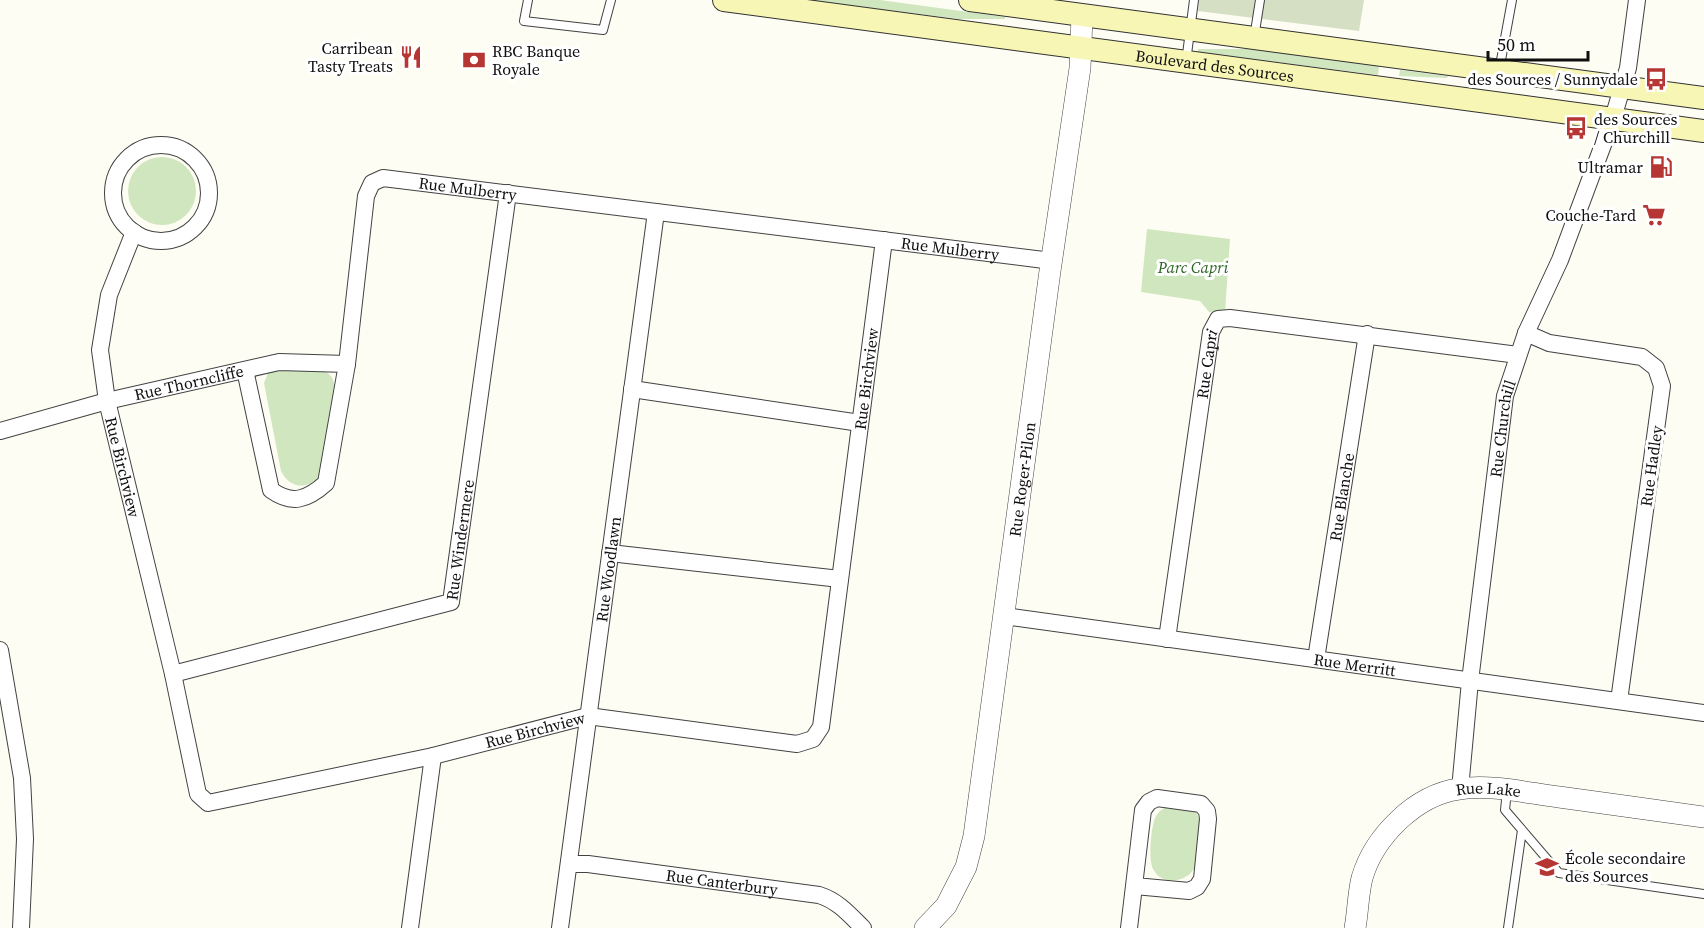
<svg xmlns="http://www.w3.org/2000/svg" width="1704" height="928" viewBox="0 0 1704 928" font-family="'Source Serif 4',serif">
  <rect width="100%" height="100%" fill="#fefdf3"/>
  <path fill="#d0e6be" d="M808,0H880L1005,17V19H958Z
    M1198,49H1251L1379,66L1378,75L1198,52Z
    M1400,70L1448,76L1447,78L1399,76Z
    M128 191a34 34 0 1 1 68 0a34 34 0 1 1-68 0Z
    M1147,229L1230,239L1225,312H1209L1200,301L1141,292Z
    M273,370L324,371C331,374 333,378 335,386L321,476C307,490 290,489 281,471L264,383L268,373Z
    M1169,806C1176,807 1187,807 1193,810C1206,816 1197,855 1195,867C1188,882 1162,887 1153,869C1148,860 1151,828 1155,818C1158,812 1163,808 1169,806Z"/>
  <path fill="#d5dfc4" d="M1199,0H1364L1359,31L1198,11Z"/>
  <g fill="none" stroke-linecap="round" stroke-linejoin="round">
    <g stroke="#424242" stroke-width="10">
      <path id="service" d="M528,0L524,21L603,30L611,0
        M1254,38L1260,0
        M1186,62L1194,0
        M1499,71L1512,0
        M1507,790L1505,810L1559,873L1704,894
        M1508,928L1522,830"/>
    </g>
    <g stroke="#424242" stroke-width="18">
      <g id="minor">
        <circle cx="161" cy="193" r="48"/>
        <path id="s1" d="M134,232L109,295L100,350L107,401L173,674L198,794L208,803L433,756L588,716L797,744L813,739L821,727L884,240"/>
        <path d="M1526,333L1549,343L1642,357L1656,368L1662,386L1619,701"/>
        <path id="s2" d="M245,370L271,490C292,505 307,500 326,483L347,364L366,196L372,183L383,178L1052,261"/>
        <path d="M632,389L860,423"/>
        <path id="s3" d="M0,431L107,401L279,362L347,364"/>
        <path d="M610,553L840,579"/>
        <path id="s4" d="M1004,616L1704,713"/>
        <path id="s5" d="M1167,639L1211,332L1218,319L1230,318L1518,355"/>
        <path d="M0,650L22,778L25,839L21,928"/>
        <path id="s6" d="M1316,659L1367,334"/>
        <path id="s7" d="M173,674L451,602L508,193"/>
        <path id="s8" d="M1460,789L1470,681L1505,396L1526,333L1560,260L1613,118L1628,68L1637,0"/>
        <path id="s9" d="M570,864H588L819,895C838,901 849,914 863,928"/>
        <path d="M410,928L433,756"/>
        <path id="s10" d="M560,928L656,212"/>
        <path d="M1129,928L1143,810L1149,802L1157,798L1201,804L1207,811L1208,819L1202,879L1197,887L1189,891L1135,886"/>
      </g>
    </g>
    <g stroke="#424242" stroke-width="22">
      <g id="tertiary">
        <path id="s11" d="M925,928L946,906L966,867L974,836L1050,271L1080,68L1082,16"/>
        <path id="s12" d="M1355,928C1358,912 1358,894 1362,878C1374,837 1415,795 1459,789C1491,784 1527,793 1559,797C1607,804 1656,810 1704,817"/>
      </g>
    </g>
    <g stroke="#313131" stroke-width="24">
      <g id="secondary">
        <path id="s13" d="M724,0L1704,131"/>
        <path d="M970,0L1704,98"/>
      </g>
    </g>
    <use href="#service" stroke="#fff" stroke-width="8"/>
    <use href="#minor" stroke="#fff" stroke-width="16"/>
    <use href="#tertiary" stroke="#fff" stroke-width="21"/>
    <use href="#secondary" stroke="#f8f6b4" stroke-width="22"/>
  </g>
  <defs>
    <g id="restaurant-bare" transform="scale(1.8)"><path d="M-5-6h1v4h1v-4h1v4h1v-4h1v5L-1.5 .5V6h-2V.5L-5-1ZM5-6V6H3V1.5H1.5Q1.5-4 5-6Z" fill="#b53632" stroke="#fff" stroke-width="2.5" paint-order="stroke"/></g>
    <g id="bank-bare" transform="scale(1.8)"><path d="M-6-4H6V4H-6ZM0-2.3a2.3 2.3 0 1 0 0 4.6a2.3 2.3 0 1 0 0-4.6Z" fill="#b53632" stroke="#fff" stroke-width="2.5" paint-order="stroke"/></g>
    <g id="bus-bare" transform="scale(1.8)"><path d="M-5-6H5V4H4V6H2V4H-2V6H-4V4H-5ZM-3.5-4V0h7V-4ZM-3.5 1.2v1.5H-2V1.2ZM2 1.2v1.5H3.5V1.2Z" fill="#b53632" stroke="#fff" stroke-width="2.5" paint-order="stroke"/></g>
    <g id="fuel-bare" transform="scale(1.8)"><path d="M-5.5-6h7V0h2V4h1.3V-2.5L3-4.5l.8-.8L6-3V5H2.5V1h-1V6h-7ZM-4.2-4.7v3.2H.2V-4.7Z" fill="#b53632" stroke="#fff" stroke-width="2.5" paint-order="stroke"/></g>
    <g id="supermarket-bare" transform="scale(1.8)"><path d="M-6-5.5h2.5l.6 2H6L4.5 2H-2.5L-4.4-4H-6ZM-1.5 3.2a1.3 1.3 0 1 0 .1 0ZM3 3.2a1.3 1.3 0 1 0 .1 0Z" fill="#b53632" stroke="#fff" stroke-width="2.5" paint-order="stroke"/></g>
    <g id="school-bare" transform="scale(1.8)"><path d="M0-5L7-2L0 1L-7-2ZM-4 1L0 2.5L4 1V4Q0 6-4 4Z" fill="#b53632" stroke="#fff" stroke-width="2.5" paint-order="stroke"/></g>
  </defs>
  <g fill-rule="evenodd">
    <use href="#restaurant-bare" x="411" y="57"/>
    <use href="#bank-bare" x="474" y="60"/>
    <use href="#bus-bare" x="1656" y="79"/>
    <use href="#bus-bare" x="1576" y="128"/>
    <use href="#fuel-bare" x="1661" y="167"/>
    <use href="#supermarket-bare" x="1654" y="215"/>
    <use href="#school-bare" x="1547" y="867"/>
  </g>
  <g text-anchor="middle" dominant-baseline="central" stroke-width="6" stroke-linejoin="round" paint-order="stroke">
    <g font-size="16" fill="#0f0f0f" stroke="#fff" text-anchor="end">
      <text x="393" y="48">Carribean<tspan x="393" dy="18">Tasty Treats</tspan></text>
      <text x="492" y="51" text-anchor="start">RBC Banque<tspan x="492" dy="18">Royale</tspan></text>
      <text x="1638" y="79">des Sources / Sunnydale</text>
      <text x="1594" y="119" text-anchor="start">des Sources<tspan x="1594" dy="18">/ Churchill</tspan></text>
      <text x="1643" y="167">Ultramar</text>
      <text x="1636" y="215">Couche-Tard</text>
      <text x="1565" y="858" text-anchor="start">École secondaire<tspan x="1565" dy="18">des Sources</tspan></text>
    </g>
    <g font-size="16" fill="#0f0f0f" stroke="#fff">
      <text stroke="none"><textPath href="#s13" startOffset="495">Boulevard des Sources</textPath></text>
      <text stroke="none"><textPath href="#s2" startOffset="586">Rue Mulberry</textPath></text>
      <text stroke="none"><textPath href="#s2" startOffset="1072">Rue Mulberry</textPath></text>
      <text stroke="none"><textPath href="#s5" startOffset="278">Rue Capri</textPath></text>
      <text stroke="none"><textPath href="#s1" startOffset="1575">Rue Birchview</textPath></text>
      <text stroke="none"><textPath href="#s3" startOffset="195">Rue Thorncliffe</textPath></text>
      <text stroke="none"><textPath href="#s8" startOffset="363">Rue Churchill</textPath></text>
      <text transform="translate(1651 466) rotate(-82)">Rue Hadley</text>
      <text stroke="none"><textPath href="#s1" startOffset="243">Rue Birchview</textPath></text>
      <text stroke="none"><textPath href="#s11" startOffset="466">Rue Roger-Pilon</textPath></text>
      <text stroke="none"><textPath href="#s6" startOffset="164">Rue Blanche</textPath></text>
      <text stroke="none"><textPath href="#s7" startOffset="350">Rue Windermere</textPath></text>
      <text stroke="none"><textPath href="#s10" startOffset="362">Rue Woodlawn</textPath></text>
      <text stroke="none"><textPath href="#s4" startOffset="354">Rue Merritt</textPath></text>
      <text stroke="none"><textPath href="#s1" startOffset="927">Rue Birchview</textPath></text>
      <text stroke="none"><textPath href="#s12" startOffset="218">Rue Lake</textPath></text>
      <text stroke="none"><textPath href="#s9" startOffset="153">Rue Canterbury</textPath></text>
    </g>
    <g font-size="16" font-style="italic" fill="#2d6324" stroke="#fff">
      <text x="1193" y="267">Parc Capri</text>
    </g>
  </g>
  <path d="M1488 51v9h100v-9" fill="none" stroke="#0f0f0f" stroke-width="3"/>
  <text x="1497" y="51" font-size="18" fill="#0f0f0f" stroke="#ffffff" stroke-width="4.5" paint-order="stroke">50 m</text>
</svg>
